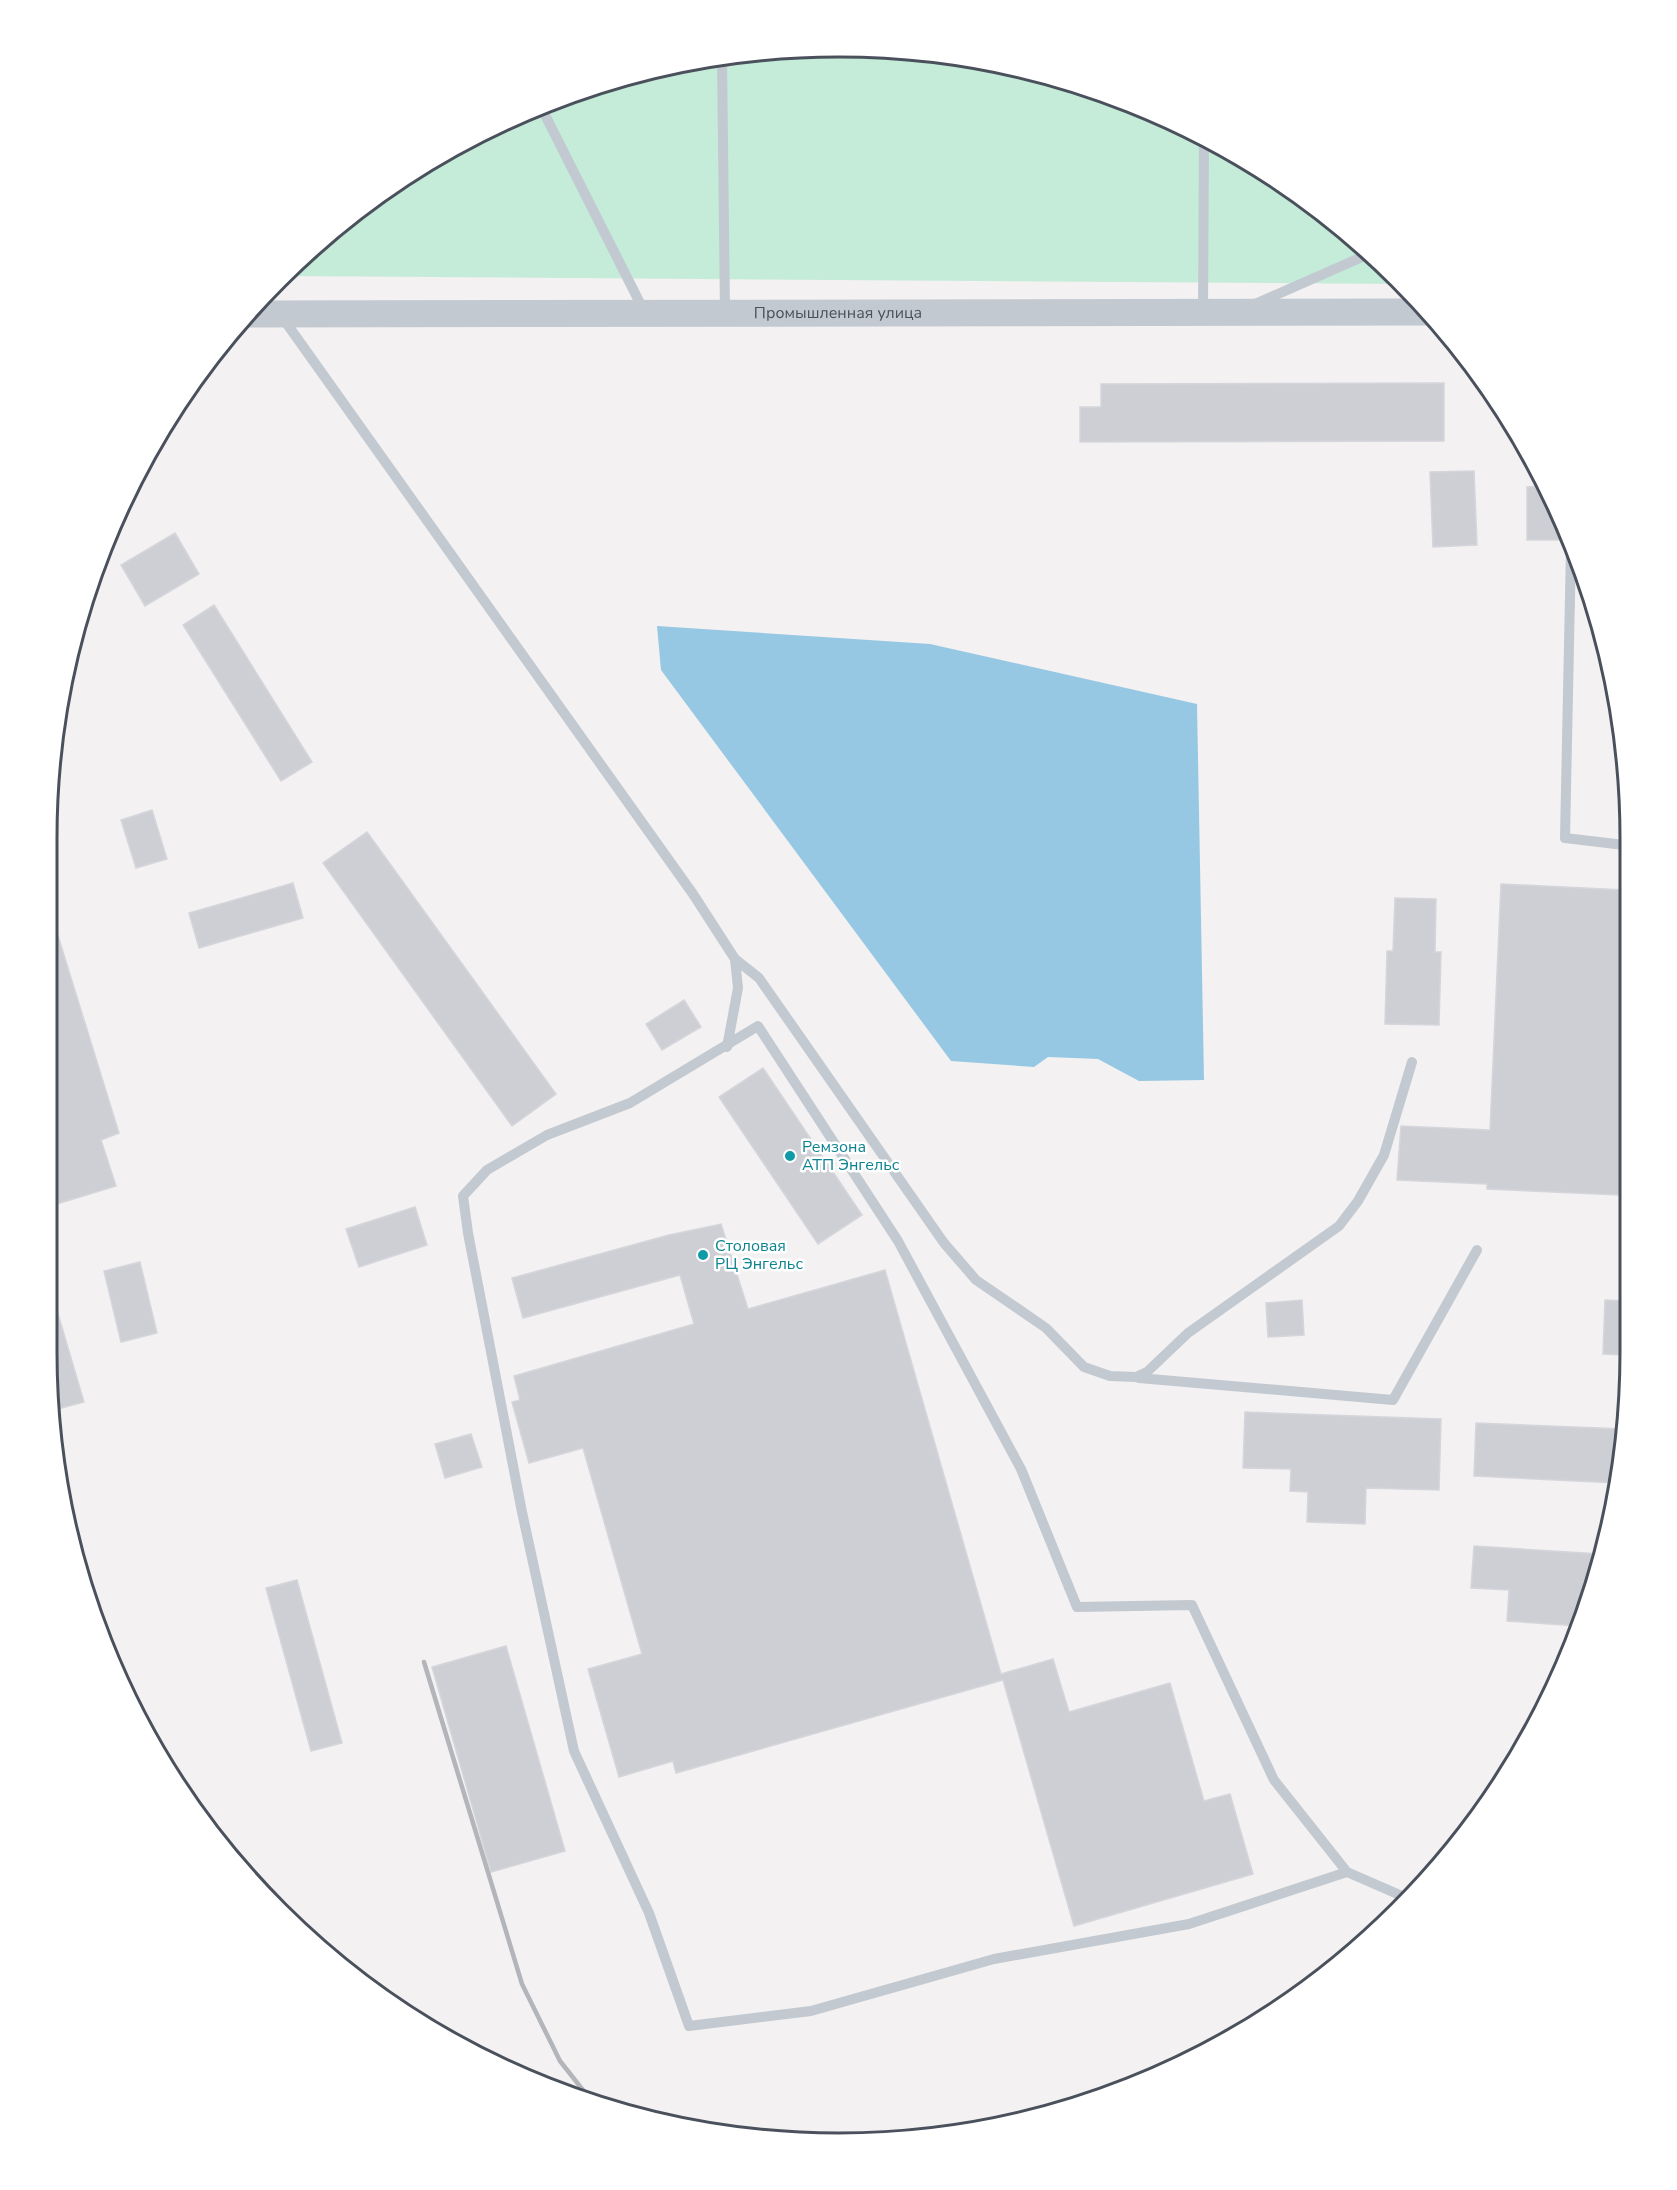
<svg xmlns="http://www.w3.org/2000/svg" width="1677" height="2190" viewBox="0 0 1677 2190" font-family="'Nunito Sans',sans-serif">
  <rect width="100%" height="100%" fill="#f3f1f1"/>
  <path fill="#c5ebd9" d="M839,47L993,62L1142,107L1279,180L1403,284L285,276L316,243L399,180L536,107L684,62Z"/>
  <path fill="#97c8e3" d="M657,626L930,644L1197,704L1204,1080L1139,1081L1098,1059L1048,1057L1034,1067L951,1061L661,670Z"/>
  <path fill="#cecfd4" stroke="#d5d6db" stroke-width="1.5" d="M1444,383V441L1080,442V407H1101V384Z
    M1474,471L1477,545L1433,547L1430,472Z
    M1540,486L1567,540H1527V487Z
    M175,533L199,574L145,606L121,565Z
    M214,605L312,762L281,781L183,625Z
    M152,810L167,859L136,868L121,820Z
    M367,832L556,1094L512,1126L323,863Z
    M293,883L303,918L199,948L189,913Z
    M1501,884L1624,890V1083L1619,1195L1487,1189V1184L1397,1180L1401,1126L1490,1130Z
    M1395,898L1436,899L1435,952H1441L1439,1025L1385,1024L1387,951H1393Z
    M51,913L119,1133L101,1140L116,1186L47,1207L48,914Z
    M684,1000L701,1027L662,1050L646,1024Z
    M763,1068L862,1215L818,1244L719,1097Z
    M415,1207L427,1245L359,1267L346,1229Z
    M721,1224L748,1309L885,1270L1001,1674L1053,1659L1069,1712L1170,1683L1204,1801L1230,1794L1253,1874L1074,1926L1003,1680L676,1773L673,1761L619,1777L588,1669L642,1654L583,1448L529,1463L512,1402L520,1400L514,1376L694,1324L680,1275L523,1318L512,1278L669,1235Z
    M140,1262L157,1333L121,1342L104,1271Z
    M51,1290L84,1402L54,1410L46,1352L47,1291Z
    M1302,1300L1304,1335L1268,1337L1266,1303Z
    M1605,1300L1624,1301V1355L1603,1354Z
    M1245,1412L1441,1419L1439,1490L1366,1488L1365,1524L1307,1522L1308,1492L1290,1491L1291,1469L1243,1468Z
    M1476,1423L1624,1429V1455L1617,1483L1474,1476Z
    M471,1434L482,1467L445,1478L435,1444Z
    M1474,1546L1600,1554L1588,1606L1579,1626L1507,1621L1509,1590L1471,1588Z
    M297,1580L342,1743L311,1751L266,1588Z
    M506,1646L565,1851L491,1872L432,1667Z"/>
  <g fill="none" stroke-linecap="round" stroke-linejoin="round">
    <path stroke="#c3c9d0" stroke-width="10" d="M722,58L725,313
      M540,105L644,311
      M1255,304L1369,254
      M1203,311L1204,140
      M282,317L693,894L735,959L738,988L727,1047
      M1571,548L1565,838L1624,845
      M735,959L759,978L944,1243L976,1280L1046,1328L1084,1367L1110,1376L1136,1377L1147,1372L1188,1333L1339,1226L1358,1201L1384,1155L1412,1062
      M1139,1378L1393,1400L1477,1250
      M1347,1872L1189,1924L994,1959L811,2011L689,2026L649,1913L574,1751L522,1512L468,1233L463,1196L487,1170L547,1135L630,1103L758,1026L898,1241L1021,1469L1077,1607L1192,1605L1274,1780L1347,1872L1409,1899"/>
    <path stroke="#c3c9d0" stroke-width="27" id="s1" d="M250,314L1426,312"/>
    <path stroke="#b3b5ba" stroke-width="4.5" d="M424,1662L522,1984L560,2061L590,2099
      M546,2078L549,2082"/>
  </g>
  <g fill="#0f9aa8" stroke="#fff" stroke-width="2">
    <circle cx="790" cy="1156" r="6"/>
    <circle cx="703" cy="1255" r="6"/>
  </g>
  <g text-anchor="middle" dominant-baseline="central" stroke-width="5" stroke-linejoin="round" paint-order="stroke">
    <g font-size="16" fill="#4a515c" stroke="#fff">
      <text stroke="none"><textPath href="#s1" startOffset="588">Промышленная улица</textPath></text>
    </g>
    <g font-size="16" fill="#0d838f" stroke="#fff" text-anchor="start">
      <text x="802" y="1147">Ремзона<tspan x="802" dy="18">АТП Энгельс</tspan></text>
      <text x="715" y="1246">Столовая<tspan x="715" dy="18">РЦ Энгельс</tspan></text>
    </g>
  </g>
  <path d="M0 0H1677V2190H0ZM838 57H839A781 781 0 0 1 1620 838V1352A781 781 0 0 1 839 2133H838A781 781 0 0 1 57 1352V838A781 781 0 0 1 838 57Z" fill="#fff" fill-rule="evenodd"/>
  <path fill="none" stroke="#4a515c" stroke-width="3" d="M838 57H839A781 781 0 0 1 1620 838V1352A781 781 0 0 1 839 2133H838A781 781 0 0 1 57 1352V838A781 781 0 0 1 838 57Z"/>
</svg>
